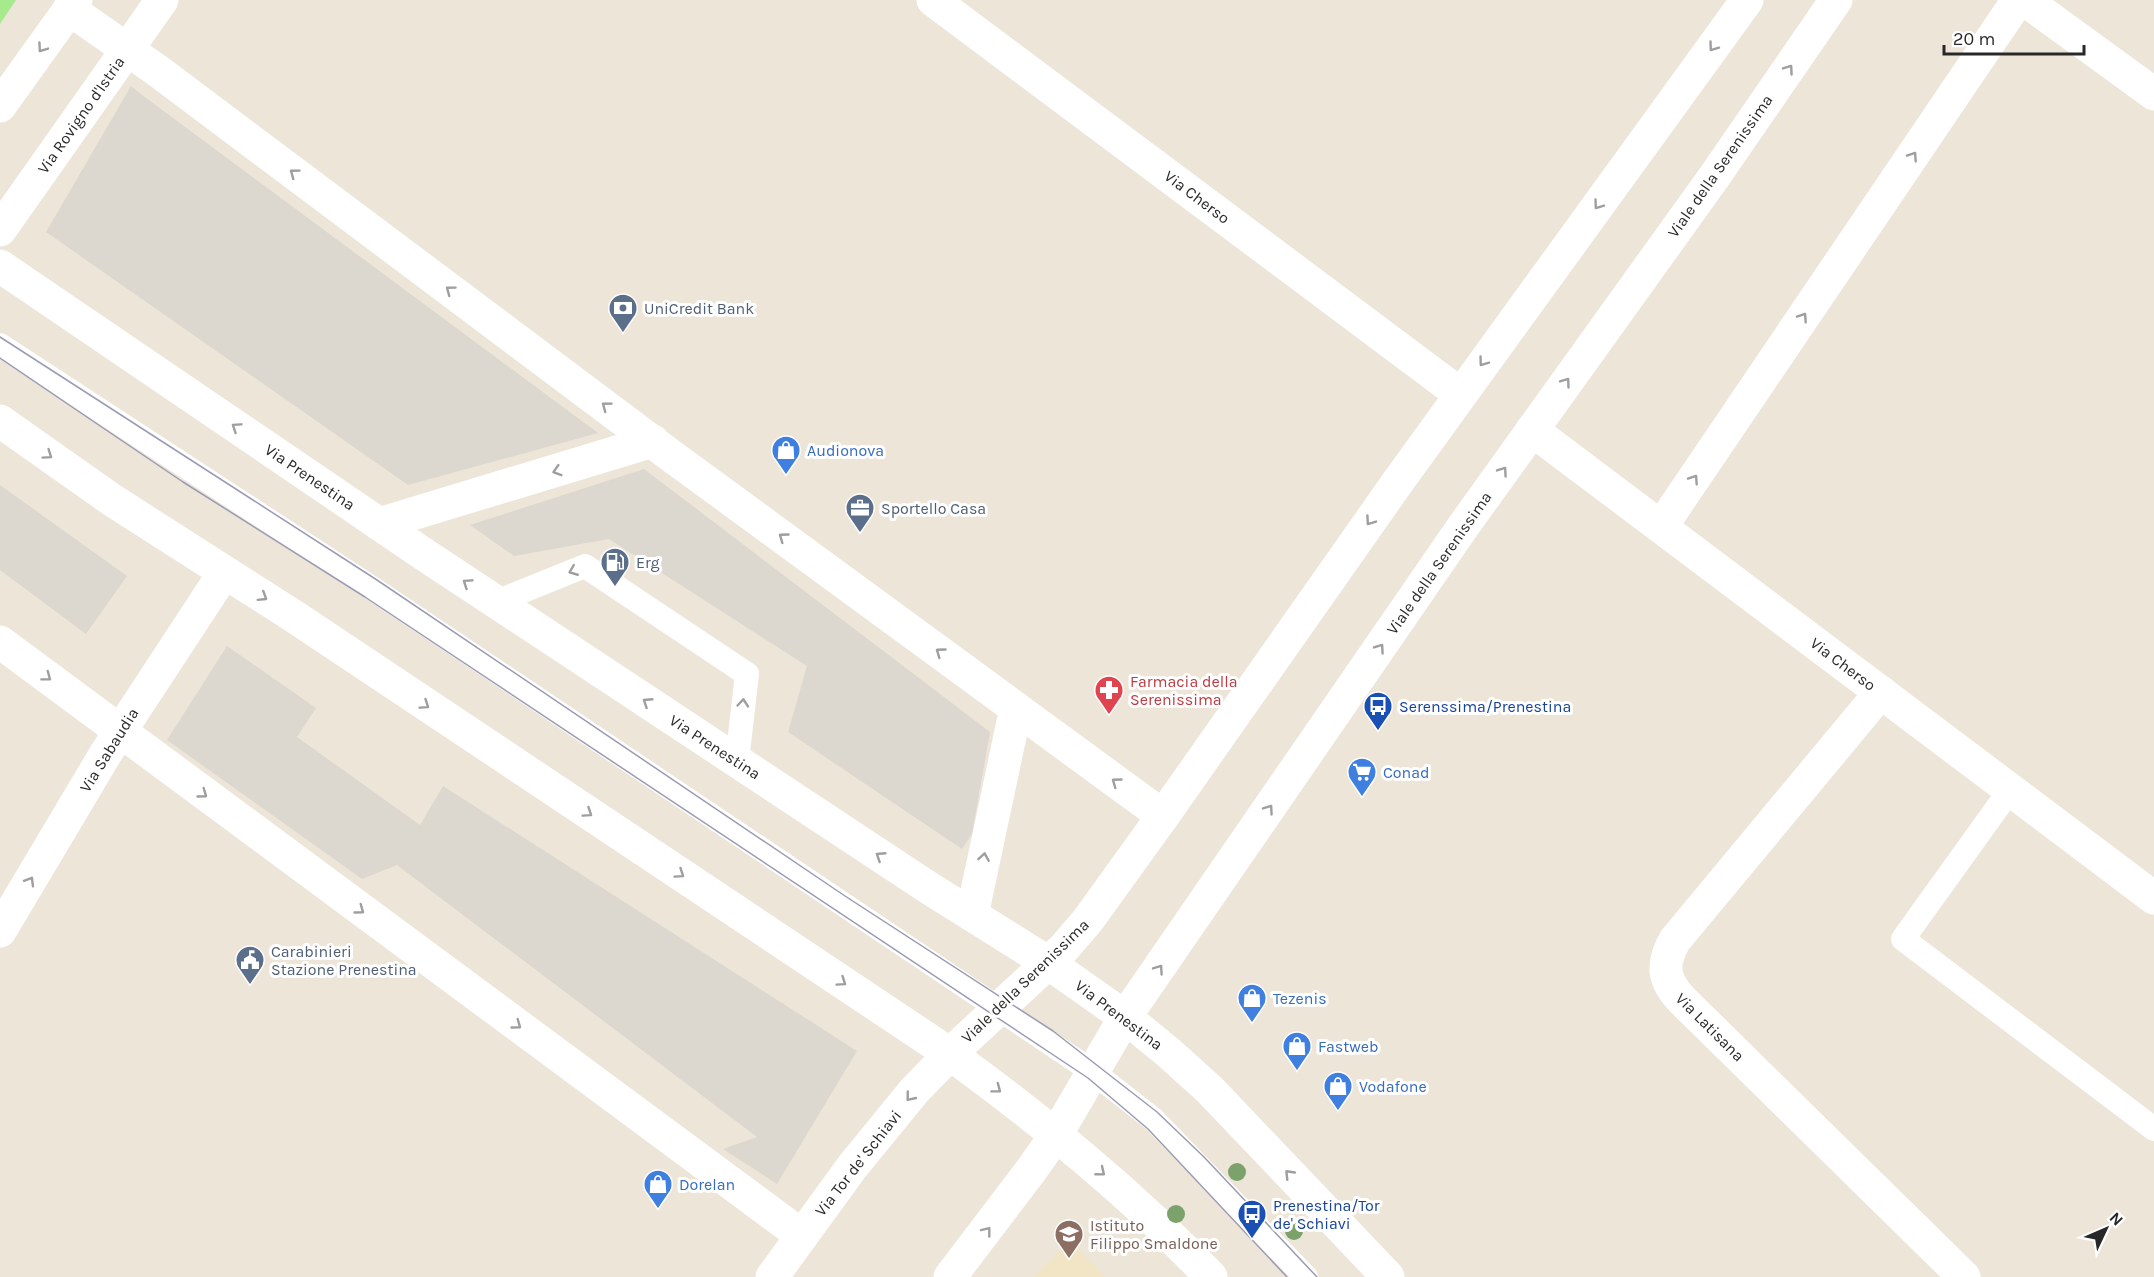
<svg xmlns="http://www.w3.org/2000/svg" width="2154" height="1277" viewBox="0 0 2154 1277" font-family="Karla,sans-serif">
  <rect width="100%" height="100%" fill="#ede5d8"/>
  <path fill="#f1e5c5" d="M1070,1240L1105,1277H1033Z"/>
  <path fill="#a7ea8d" d="M0,0H16L0,24Z"/>
  <path fill="#dcd8cf" d="M131,86L142,95L598,433L408,485L46,232Z
    M644,469L990,732L972,834L962,849L788,732L807,666L609,539L514,556L470,525Z
    M0,485L127,576L86,634L0,570Z
    M227,646L316,708L297,737L420,825L443,786L857,1051L777,1184L723,1149L757,1137L397,865L362,879L167,740Z"/>
  <g fill="none" stroke-linecap="round" stroke-linejoin="round">
    <path stroke="#fff" stroke-width="24" d="M0,345L372,588L1093,1072L1153,1119L1306,1277
      M496,602L585,566L747,674L737,761
      M2010,790L1903,939L2154,1129"/>
    <path stroke="#fff" stroke-width="33" d="M933,0L1460,394
      M69,9L158,71L666,452L1163,816
      M0,106L76,0
      M0,230L162,0
      M1532,430L2154,898
      M379,524L653,441
      M1661,527L2018,0
      M0,642L801,1235
      M1881,692L1675,940C1661,964 1663,980 1682,1000L1964,1277
      M972,915L1016,708
      M0,931L106,753L224,573"/>
    <path stroke="#fff" stroke-width="33" d="M2025,0L2154,94
      M0,266L422,553L929,888L1047,962L1125,1017L1169,1053L1210,1090L1388,1277
      M0,421L112,500L295,617L950,1054C1043,1122 1131,1193 1211,1277
      M772,1277L852,1167L914,1091L950,1054L1064,948L1088,920L1163,816L1397,483L1747,0
      M950,1277L1032,1169L1056,1135L1125,1017L1462,528L1714,177L1836,0"/>
    <path stroke="#9a9cb5" stroke-width="1.5" d="M0,337L377,580L845,896L1053,1031L1157,1112L1204,1157L1317,1277
      M0,358L183,482L365,597L1088,1078L1148,1129L1287,1277"/>
  </g>
  <g fill="#7ba26b">
    <circle cx="1237" cy="1172" r="9"/>
    <circle cx="1176" cy="1214" r="9"/>
    <circle cx="1294" cy="1231" r="9"/>
  </g>
  <defs><path id="oneway-chevron" d="M-2-3.5L2.5 0L-2 3.5" fill="none" stroke-width="1.6" stroke-linecap="round" stroke-linejoin="round" transform="scale(1.5)"/></defs>
  <g stroke="#9e9e9e">
    <use href="#oneway-chevron" transform="translate(1713 47) rotate(126)"/>
    <use href="#oneway-chevron" transform="translate(42 48) rotate(125)"/>
    <use href="#oneway-chevron" transform="translate(1789 69) rotate(-55)"/>
    <use href="#oneway-chevron" transform="translate(1913 156) rotate(-56)"/>
    <use href="#oneway-chevron" transform="translate(294 173) rotate(-143)"/>
    <use href="#oneway-chevron" transform="translate(1598 205) rotate(126)"/>
    <use href="#oneway-chevron" transform="translate(450 290) rotate(-143)"/>
    <use href="#oneway-chevron" transform="translate(1803 317) rotate(-56)"/>
    <use href="#oneway-chevron" transform="translate(1483 362) rotate(126)"/>
    <use href="#oneway-chevron" transform="translate(1566 382) rotate(-54)"/>
    <use href="#oneway-chevron" transform="translate(606 406) rotate(-143)"/>
    <use href="#oneway-chevron" transform="translate(236 427) rotate(-146)"/>
    <use href="#oneway-chevron" transform="translate(48 455) rotate(35)"/>
    <use href="#oneway-chevron" transform="translate(557 471) rotate(163)"/>
    <use href="#oneway-chevron" transform="translate(1503 471) rotate(-55)"/>
    <use href="#oneway-chevron" transform="translate(1694 479) rotate(-56)"/>
    <use href="#oneway-chevron" transform="translate(1370 521) rotate(125)"/>
    <use href="#oneway-chevron" transform="translate(783 537) rotate(-144)"/>
    <use href="#oneway-chevron" transform="translate(573 571) rotate(158)"/>
    <use href="#oneway-chevron" transform="translate(467 583) rotate(-146)"/>
    <use href="#oneway-chevron" transform="translate(263 597) rotate(32)"/>
    <use href="#oneway-chevron" transform="translate(1380 648) rotate(-55)"/>
    <use href="#oneway-chevron" transform="translate(940 652) rotate(-144)"/>
    <use href="#oneway-chevron" transform="translate(47 677) rotate(37)"/>
    <use href="#oneway-chevron" transform="translate(647 702) rotate(-147)"/>
    <use href="#oneway-chevron" transform="translate(743 703) rotate(-85)"/>
    <use href="#oneway-chevron" transform="translate(425 705) rotate(34)"/>
    <use href="#oneway-chevron" transform="translate(1116 782) rotate(-144)"/>
    <use href="#oneway-chevron" transform="translate(203 794) rotate(36)"/>
    <use href="#oneway-chevron" transform="translate(1269 809) rotate(-55)"/>
    <use href="#oneway-chevron" transform="translate(588 813) rotate(34)"/>
    <use href="#oneway-chevron" transform="translate(880 856) rotate(-147)"/>
    <use href="#oneway-chevron" transform="translate(984 857) rotate(-81)"/>
    <use href="#oneway-chevron" transform="translate(680 874) rotate(34)"/>
    <use href="#oneway-chevron" transform="translate(30 881) rotate(-59)"/>
    <use href="#oneway-chevron" transform="translate(360 910) rotate(36)"/>
    <use href="#oneway-chevron" transform="translate(1159 969) rotate(-55)"/>
    <use href="#oneway-chevron" transform="translate(842 982) rotate(34)"/>
    <use href="#oneway-chevron" transform="translate(517 1025) rotate(36)"/>
    <use href="#oneway-chevron" transform="translate(997 1089) rotate(37)"/>
    <use href="#oneway-chevron" transform="translate(910 1097) rotate(129)"/>
    <use href="#oneway-chevron" transform="translate(1101 1172) rotate(39)"/>
    <use href="#oneway-chevron" transform="translate(1289 1174) rotate(-134)"/>
    <use href="#oneway-chevron" transform="translate(987 1231) rotate(-52)"/>
  </g>
  <defs>
    <g id="bank-pin" transform="scale(1.5)"><path d="M0 17L-7.5 6A9.5 9.5 0 1 1 7.5 6Z" fill="#5c6f8a" stroke="#fff"/><path d="M-6-4H6V4H-6ZM0-2.3a2.3 2.3 0 1 0 0 4.6a2.3 2.3 0 1 0 0-4.6Z" fill="#fff"/></g>
    <g id="shop-pin" transform="scale(1.5)"><path d="M0 17L-7.5 6A9.5 9.5 0 1 1 7.5 6Z" fill="#3f7fe0" stroke="#fff"/><path d="M-5-2.5h2.3a2.7 3.5 0 0 1 5.4 0H5L5.5 6h-11ZM-1.5-2.5h3a1.5 2.3 0 0 0-3 0Z" fill="#fff"/></g>
    <g id="office-pin" transform="scale(1.5)"><path d="M0 17L-7.5 6A9.5 9.5 0 1 1 7.5 6Z" fill="#5c6f8a" stroke="#fff"/><path d="M-6-3h4V-5.5h4V-3h4V5H-6ZM-1-4.5V-3h2v-1.5ZM-6 0V1H6V0Z" fill="#fff"/></g>
    <g id="fuel-pin" transform="scale(1.5)"><path d="M0 17L-7.5 6A9.5 9.5 0 1 1 7.5 6Z" fill="#5c6f8a" stroke="#fff"/><path d="M-5.5-6h7V0h2V4h1.3V-2.5L3-4.5l.8-.8L6-3V5H2.5V1h-1V6h-7ZM-4.2-4.7v3.2H.2V-4.7Z" fill="#fff"/></g>
    <g id="pharmacy-pin" transform="scale(1.5)"><path d="M0 17L-7.5 6A9.5 9.5 0 1 1 7.5 6Z" fill="#e0444e" stroke="#fff"/><path d="M-2-6h4v4h4v4h-4v4h-4v-4h-4v-4h4Z" fill="#fff"/></g>
    <g id="bus-pin" transform="scale(1.5)"><path d="M0 17L-7.5 6A9.5 9.5 0 1 1 7.5 6Z" fill="#1a4fb4" stroke="#fff"/><path d="M-5-6H5V4H4V6H2V4H-2V6H-4V4H-5ZM-3.5-4V0h7V-4ZM-3.5 1.2v1.5H-2V1.2ZM2 1.2v1.5H3.5V1.2Z" fill="#fff"/></g>
    <g id="supermarket-pin" transform="scale(1.5)"><path d="M0 17L-7.5 6A9.5 9.5 0 1 1 7.5 6Z" fill="#3f7fe0" stroke="#fff"/><path d="M-6-5.5h2.5l.6 2H6L4.5 2H-2.5L-4.4-4H-6ZM-1.5 3.2a1.3 1.3 0 1 0 .1 0ZM3 3.2a1.3 1.3 0 1 0 .1 0Z" fill="#fff"/></g>
    <g id="civic-pin" transform="scale(1.5)"><path d="M0 17L-7.5 6A9.5 9.5 0 1 1 7.5 6Z" fill="#5c6f8a" stroke="#fff"/><path d="M-.6-6.5H3V-4.5H.6V-3L4-1V1h2V6H-6V1h2V-1L-.6-3ZM-1.2 2.5V6h2.4V2.5Z" fill="#fff"/></g>
    <g id="school-pin" transform="scale(1.5)"><path d="M0 17L-7.5 6A9.5 9.5 0 1 1 7.5 6Z" fill="#8d6e63" stroke="#fff"/><path d="M0-5L7-2L0 1L-7-2ZM-4 1L0 2.5L4 1V4Q0 6-4 4Z" fill="#fff"/></g>
  </defs>
  <g fill-rule="evenodd">
    <use href="#bank-pin" x="623" y="308"/>
    <use href="#shop-pin" x="786" y="450"/>
    <use href="#office-pin" x="860" y="508"/>
    <use href="#fuel-pin" x="615" y="562"/>
    <use href="#pharmacy-pin" x="1109" y="690"/>
    <use href="#bus-pin" x="1378" y="706"/>
    <use href="#supermarket-pin" x="1362" y="772"/>
    <use href="#civic-pin" x="250" y="960"/>
    <use href="#shop-pin" x="1252" y="998"/>
    <use href="#shop-pin" x="1297" y="1046"/>
    <use href="#shop-pin" x="1338" y="1086"/>
    <use href="#shop-pin" x="658" y="1184"/>
    <use href="#bus-pin" x="1252" y="1214"/>
    <use href="#school-pin" x="1069" y="1234"/>
  </g>
  <g text-anchor="middle" dominant-baseline="central" stroke-width="6" stroke-linejoin="round" paint-order="stroke">
    <g font-size="16" fill="#282828" stroke="#fff">
      <text transform="translate(81 115) rotate(-55)">Via Rovigno d'Istria</text>
      <text transform="translate(1720 166) rotate(-55)">Viale della Serenissima</text>
      <text transform="translate(1197 197) rotate(37)">Via Cherso</text>
      <text transform="translate(310 477) rotate(34)">Via Prenestina</text>
      <text transform="translate(1439 563) rotate(-55)">Viale della Serenissima</text>
      <text transform="translate(1843 664) rotate(37)">Via Cherso</text>
      <text transform="translate(715 747) rotate(33)">Via Prenestina</text>
      <text transform="translate(109 750) rotate(-58)">Via Sabaudia</text>
      <text transform="translate(1025 981) rotate(-44)">Viale della Serenissima</text>
      <text transform="translate(1119 1015) rotate(37)">Via Prenestina</text>
      <text transform="translate(1710 1027) rotate(45)">Via Latisana</text>
      <text transform="translate(858 1163) rotate(-52)">Via Tor de' Schiavi</text>
    </g>
    <g font-size="16" fill="#4e5e75" stroke="#fff" text-anchor="start">
      <text x="644" y="308">UniCredit Bank</text>
      <text x="881" y="508">Sportello Casa</text>
      <text x="636" y="562">Erg</text>
      <text x="271" y="951">Carabinieri<tspan x="271" dy="18">Stazione Prenestina</tspan></text>
    </g>
    <g font-size="16" fill="#366cbe" stroke="#fff" text-anchor="start">
      <text x="807" y="450">Audionova</text>
      <text x="1383" y="772">Conad</text>
      <text x="1273" y="998">Tezenis</text>
      <text x="1318" y="1046">Fastweb</text>
      <text x="1359" y="1086">Vodafone</text>
      <text x="679" y="1184">Dorelan</text>
    </g>
    <g font-size="16" fill="#be3a42" stroke="#fff" text-anchor="start">
      <text x="1130" y="681">Farmacia della<tspan x="1130" dy="18">Serenissima</tspan></text>
    </g>
    <g font-size="16" fill="#164399" stroke="#fff" text-anchor="start">
      <text x="1399" y="706">Serenssima/Prenestina</text>
      <text x="1273" y="1205">Prenestina/Tor<tspan x="1273" dy="18">de' Schiavi</tspan></text>
    </g>
    <g font-size="16" fill="#785e54" stroke="#fff" text-anchor="start">
      <text x="1090" y="1225">Istituto<tspan x="1090" dy="18">Filippo Smaldone</tspan></text>
    </g>
  </g>
  <g transform="translate(2106 1229) rotate(46)" stroke="#ffffff" stroke-width="4.5" paint-order="stroke">
  <path d="M0-4.5L10 22L0 15L-10 22Z" fill="#282828"/>
  <text y="-9" font-size="16" font-weight="bold" text-anchor="middle" fill="#282828">N</text>
  </g>
  <path d="M1944 45v9h140v-9" fill="none" stroke="#282828" stroke-width="3"/>
  <text x="1953" y="45" font-size="18" fill="#282828" stroke="#ffffff" stroke-width="4.5" paint-order="stroke">20 m</text>
</svg>
